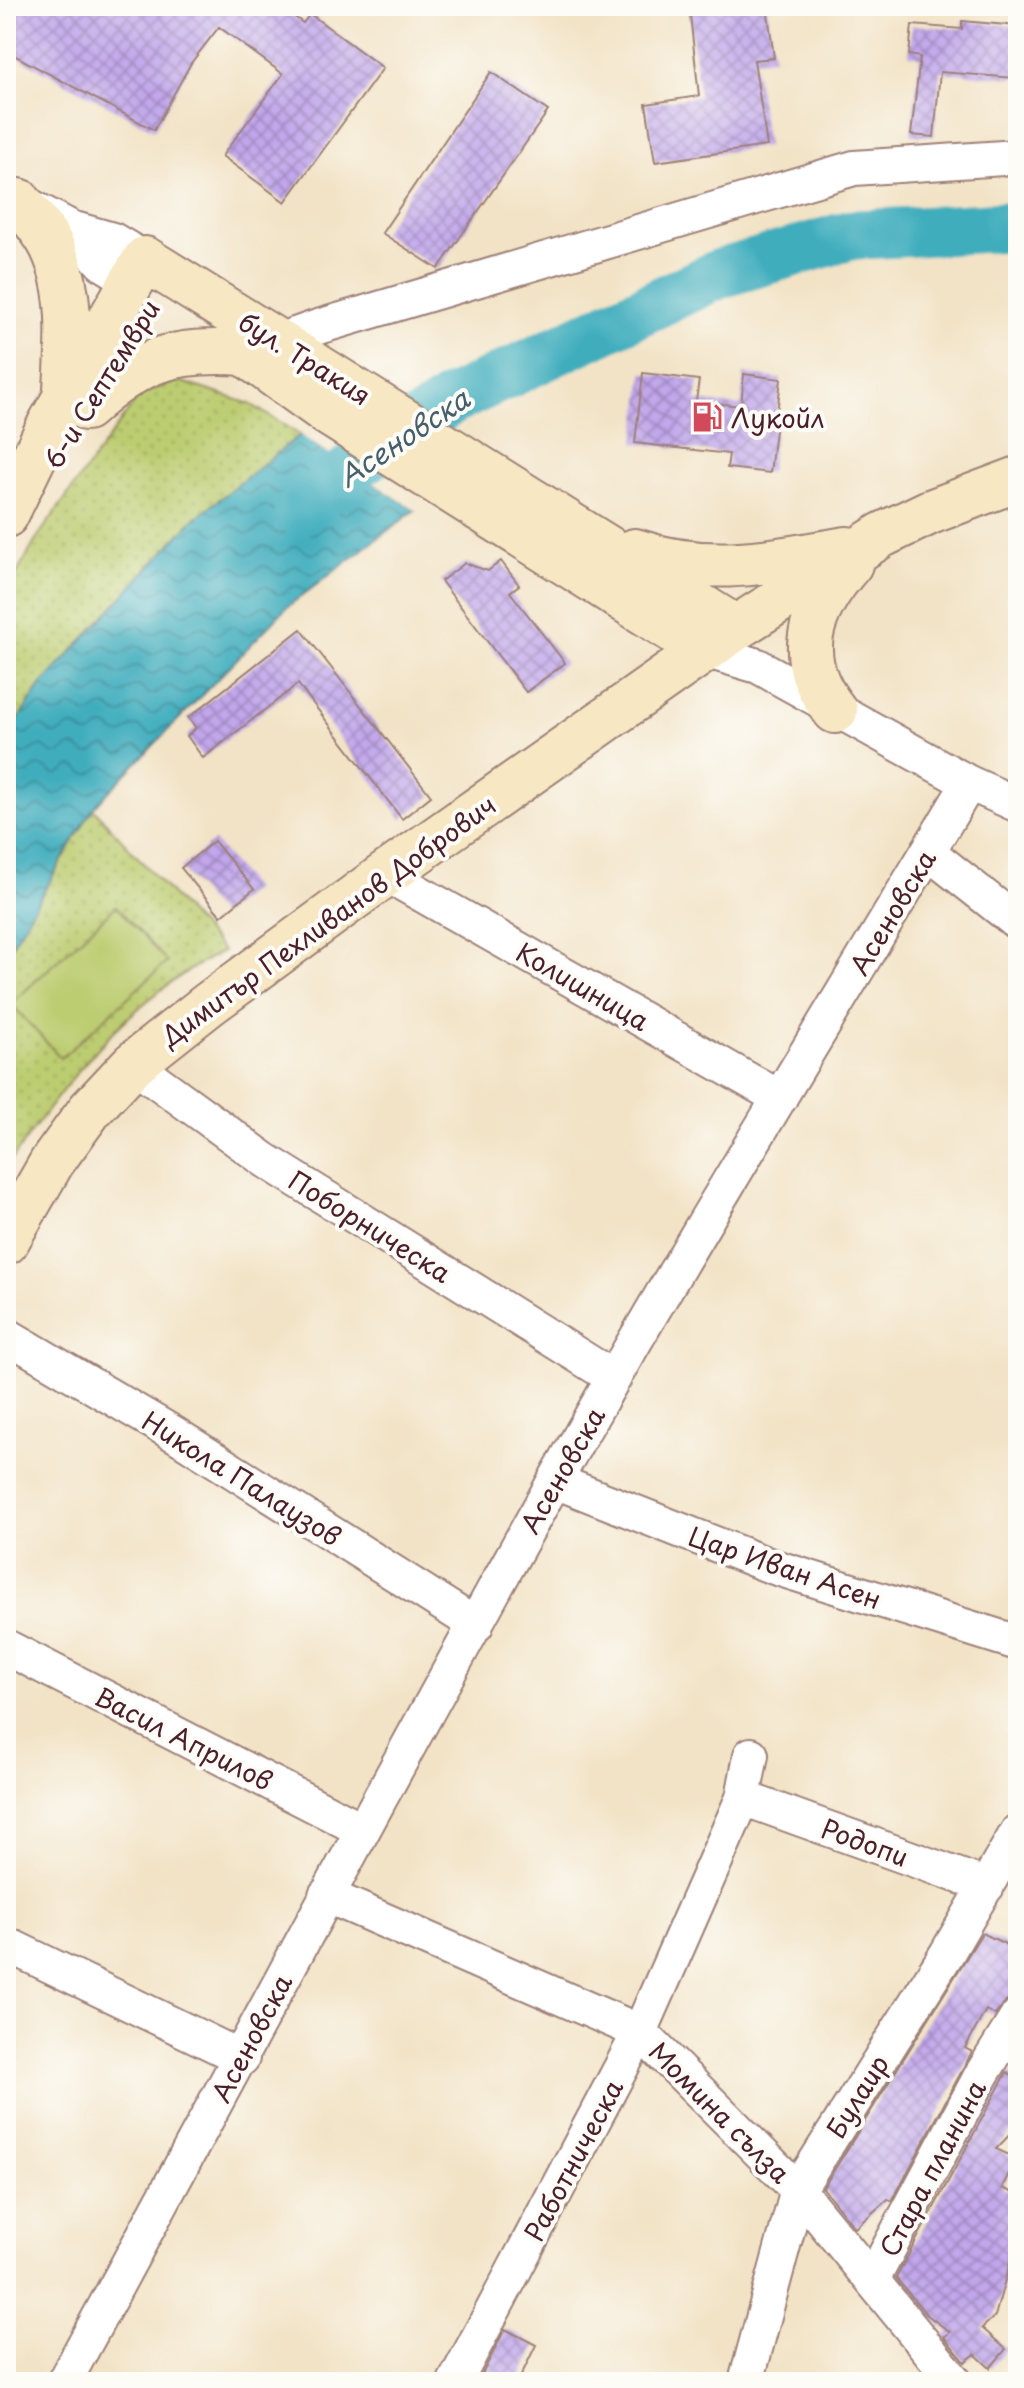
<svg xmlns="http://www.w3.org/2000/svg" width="1024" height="2388" viewBox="0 0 1024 2388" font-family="'Playpen Sans',sans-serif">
  <defs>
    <pattern id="grass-dots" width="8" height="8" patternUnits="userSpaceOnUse" patternTransform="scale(2)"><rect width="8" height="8" fill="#bccc6f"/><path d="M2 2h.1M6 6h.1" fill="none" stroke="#a3af60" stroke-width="1.8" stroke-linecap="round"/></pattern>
    <pattern id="water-waves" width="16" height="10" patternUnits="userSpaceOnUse" patternTransform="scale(2)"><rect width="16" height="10" fill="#40adbd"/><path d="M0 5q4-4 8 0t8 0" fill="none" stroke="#388c9a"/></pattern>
    <pattern id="building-cross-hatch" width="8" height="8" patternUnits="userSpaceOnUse" patternTransform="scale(2)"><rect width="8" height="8" fill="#c1a7eb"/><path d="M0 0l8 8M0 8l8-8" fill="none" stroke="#9f87bf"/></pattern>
  </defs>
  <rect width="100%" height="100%" fill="#fdfcf7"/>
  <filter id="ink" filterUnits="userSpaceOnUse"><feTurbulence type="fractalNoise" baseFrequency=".0125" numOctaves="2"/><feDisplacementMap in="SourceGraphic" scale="16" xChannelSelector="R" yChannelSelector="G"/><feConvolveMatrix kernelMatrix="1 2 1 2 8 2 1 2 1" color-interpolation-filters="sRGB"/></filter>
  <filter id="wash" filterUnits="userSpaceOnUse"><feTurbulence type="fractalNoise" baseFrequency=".006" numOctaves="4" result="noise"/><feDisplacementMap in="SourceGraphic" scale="32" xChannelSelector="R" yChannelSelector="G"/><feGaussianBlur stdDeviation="1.8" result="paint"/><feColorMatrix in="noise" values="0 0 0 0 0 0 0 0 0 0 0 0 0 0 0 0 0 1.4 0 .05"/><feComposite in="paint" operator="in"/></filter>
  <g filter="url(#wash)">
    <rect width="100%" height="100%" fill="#f2e3c6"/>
    <path fill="url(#grass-dots)" stroke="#83764d" stroke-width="2" d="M179,381L250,404L300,435L191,522L43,683L6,737V592L39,535L141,393Z
      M93,808L223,951C124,1001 68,1080 6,1168V955Z"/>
    <path fill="#bccc6f" stroke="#83764d" stroke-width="2" d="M116,906L167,962L61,1058L11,1004Z"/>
    <path fill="url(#water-waves)" stroke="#456674" stroke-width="2" d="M300,435L415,510L287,607L93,808L6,955V737L43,683L191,522Z"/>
    <path fill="#f2e3c6" d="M303,433L417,507L418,508L415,510L300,435Z"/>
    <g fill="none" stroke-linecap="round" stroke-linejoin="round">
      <path stroke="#40adbd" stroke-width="50" d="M299,511L351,469L450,401L719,274L851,235L1018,226"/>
    </g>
    <g id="blocks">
      <path fill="url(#building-cross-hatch)" d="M6,6H280L303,23L310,14L383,68L285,202L222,156L283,74L219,27L191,63L154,130L6,51Z
        M689,6H767L774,58L754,60L767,146L655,162L646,104L699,96Z
        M962,21L1018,26L1015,78L940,72L934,137L911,135L920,57L909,55L912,25L962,29Z
        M491,72L548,111L438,269L382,233Z
        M643,373L699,380L696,401L741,406L744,374L781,379L770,473L727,468L729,454L635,443Z
        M501,561L519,585L510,592L565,663L526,692L441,581L465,563L488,571Z
        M301,629L431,796L402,819L298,684L203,758L187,736L196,728L188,718Z
        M214,841L254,889L221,916L181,868Z
        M982,1933L1018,1950V1996L1008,1999L995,2015L986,2010L965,2048L972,2052L892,2201L888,2199L855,2228L823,2188Z
        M1007,2072L1018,2078V2126L996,2149L1016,2158L1002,2188L1018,2195V2257L1012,2255L995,2316L982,2328L1006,2349L990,2368L975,2354L965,2362L944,2337L950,2332L926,2314L896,2278Z
        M505,2329L536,2345L518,2382H478Z"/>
    </g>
  </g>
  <g filter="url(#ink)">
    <use href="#blocks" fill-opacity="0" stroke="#9e8178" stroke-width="2"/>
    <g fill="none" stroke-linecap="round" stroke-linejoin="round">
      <g stroke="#9e8178" stroke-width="38">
        <path id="minor" d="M24,203L71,228L113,240L145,259
          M71,228L102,263L132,281
          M261,347L318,327L854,168L1018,157
          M704,650L758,666L969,783L1018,805
          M928,852L1018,923
          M386,874L780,1098
          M133,1064L265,1160L614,1378
          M6,1335L176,1435L476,1625
          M555,1481L771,1566L1018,1643
          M6,1647L361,1829
          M743,1798L987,1886
          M326,1895L640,2032L798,2190L955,2382
          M6,1944L242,2058
          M872,2280L982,2074L1018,2016
          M64,2382C228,2082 387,1780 554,1482C687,1246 830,1016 969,783
          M455,2382L640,2032L743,1798L751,1755
          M746,2382L798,2190L946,1955L1018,1831"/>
      </g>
      <g stroke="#9e8178" stroke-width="48">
        <path id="secondary" d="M19,201C30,215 44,230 52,247C73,290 69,343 66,389
          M233,345L329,414L704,650
          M86,408C139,360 171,348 244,353
          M6,515L50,424L145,259L736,628
          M635,551C710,576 771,561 847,549
          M835,711C792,658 809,611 850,564
          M6,1242L52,1162L90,1110L133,1064L209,1004L386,874L736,628L882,535L930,512L1018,479"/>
      </g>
      <use href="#minor" stroke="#fff" stroke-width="34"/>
      <use href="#secondary" stroke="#f7e8c3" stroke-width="44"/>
    </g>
  </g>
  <defs>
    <g id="fuel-bare" transform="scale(2.4)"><path d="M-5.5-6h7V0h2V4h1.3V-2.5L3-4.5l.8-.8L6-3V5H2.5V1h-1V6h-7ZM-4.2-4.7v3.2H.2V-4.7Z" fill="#d1495b" stroke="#fdfcf7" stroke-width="2.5" paint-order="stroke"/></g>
  </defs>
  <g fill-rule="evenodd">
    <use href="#fuel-bare" x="707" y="417"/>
  </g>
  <g text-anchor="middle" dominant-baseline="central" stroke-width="8" stroke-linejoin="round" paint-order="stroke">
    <g font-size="26" fill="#4a1f2b" stroke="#fdfcf7">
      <text transform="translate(305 358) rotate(32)">бул. Тракия</text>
      <text transform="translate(101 384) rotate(-58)">6-и Септември</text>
      <text transform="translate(892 912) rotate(-59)">Асеновска</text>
      <text transform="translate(328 920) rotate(-36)">Димитър Пехливанов Добрович</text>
      <text transform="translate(583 986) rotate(30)">Колишница</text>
      <text transform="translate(370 1226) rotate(32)">Поборническа</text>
      <text transform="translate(562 1470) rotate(-60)">Асеновска</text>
      <text transform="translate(242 1478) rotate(32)">Никола Палаузов</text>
      <text transform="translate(785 1567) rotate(19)">Цар Иван Асен</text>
      <text transform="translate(184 1738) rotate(27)">Васил Априлов</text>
      <text transform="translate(865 1842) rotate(20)">Родопи</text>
      <text transform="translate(251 2038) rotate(-62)">Асеновска</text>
      <text transform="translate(857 2096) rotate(-58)">Булаир</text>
      <text transform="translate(720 2112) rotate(45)">Момина сълза</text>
      <text transform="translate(573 2160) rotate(-62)">Работническа</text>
      <text transform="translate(932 2168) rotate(-62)">Стара планина</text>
    </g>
    <g font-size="26" fill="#4a1f2b" stroke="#fdfcf7" text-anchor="start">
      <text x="731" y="417">Лукойл</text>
    </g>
    <g font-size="28" font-style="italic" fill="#465f6d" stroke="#fdfcf7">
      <text transform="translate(403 437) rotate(-34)">Асеновска</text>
    </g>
  </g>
  <rect width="1024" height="2388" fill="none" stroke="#fdfcf7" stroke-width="32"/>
</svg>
